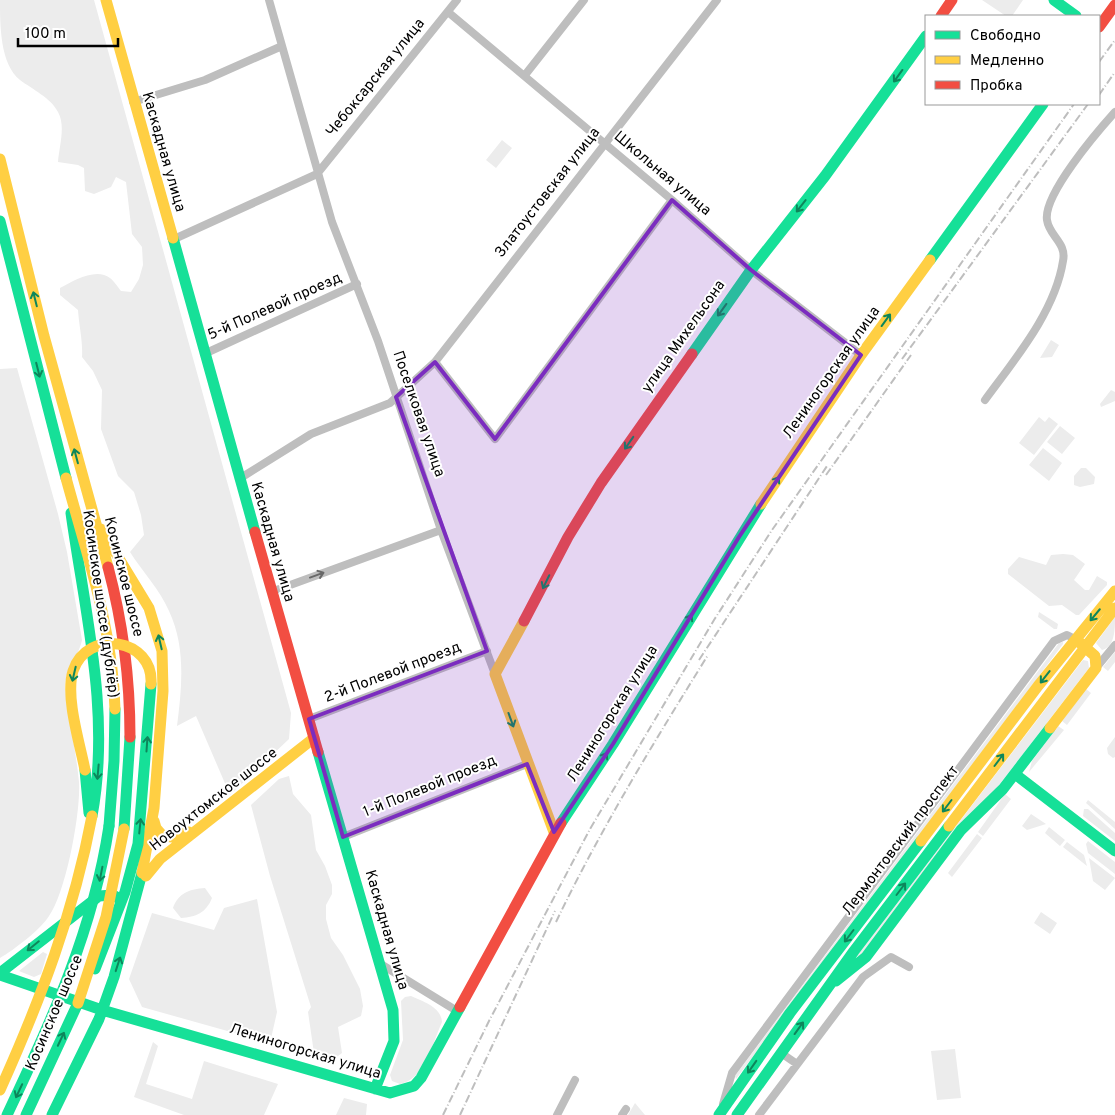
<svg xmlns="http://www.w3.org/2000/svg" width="1115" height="1115" viewBox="0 0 1115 1115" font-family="Overpass,sans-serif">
  <rect width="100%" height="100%" fill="#fff"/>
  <path fill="#ececec" d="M0,0H94L291,713L289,739L230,795L196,716L177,726C182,687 186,647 169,611C160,590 142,571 130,552L144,535L141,515L134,492L118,476L101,429L102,390L93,371L82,357C83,341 79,326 78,310L60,295V288C73,281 96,267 110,278C114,281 118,287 121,291L131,292L139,279L143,265L142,247L132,234L126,182L116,177L111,187L94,194L85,191L84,168L78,165L58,162C59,147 66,126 58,112C51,98 32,89 20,80C0,64 0,25 0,0Z
    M982,0H1023L1012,16H1006Z
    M502,140L512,148L496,168L486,160Z
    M1051,340L1059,345L1052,357L1040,358Z
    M17,368L58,514L67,552L82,640C78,659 66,664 65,688C69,719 76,751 79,782C81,812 66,892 49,916C41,929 14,950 0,958V369Z
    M1111,390L1115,392V401L1101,407L1100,404Z
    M1039,417L1045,422L1049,417L1058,424L1034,455L1019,443Z
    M1060,426L1075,438L1062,454L1047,442Z
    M1043,448L1062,463L1049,481L1029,465Z
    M1081,468H1086L1095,477L1094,484L1080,487L1074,485V476Z
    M1063,554L1073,555L1085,564L1074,580L1085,590H1089L1097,576L1107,582V585L1079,615H1076L1062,605L1049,606L1008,574V569L1019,557L1046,565L1051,555Z
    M1039,612L1058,624L1057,629H1054L1038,617Z
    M1115,617C1115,629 1115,647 1102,650L1096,643Z
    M1063,642V644L736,1079L735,1076L1059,643Z
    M1115,652V662L1108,671L1103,667Z
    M1083,660L1088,661L1089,668L999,785L859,957L857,956Z
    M1086,689L1091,693L1067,725L1062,721Z
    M1058,726L1064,730L1029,772L1032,761Z
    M1115,737V757L1113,758L1108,754L1107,748Z
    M289,776L293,794L311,815L316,850L325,866L332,885V894L326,905V919L331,938L343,955L360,989L363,1006L361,1016L338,1027L342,1053L334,1059L314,1053L308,1012L311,1007L270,876L251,805L279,779Z
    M1005,794L1011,799L983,836L978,832Z
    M1088,800L1115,822V829L1086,803Z
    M1084,809H1088L1115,833V841L1083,816Z
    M1031,814L1046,824L1027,830L1022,826Z
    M1049,827L1065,840L1060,846L1045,833Z
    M977,834L982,838L952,877L948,873Z
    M1088,841L1115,862V874L1088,853L1086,844Z
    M1067,842L1084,855L1087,866L1063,847Z
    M1089,858L1115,878L1105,890L1093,881Z
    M205,888L212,898C206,913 196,917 181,918L173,908C178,893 190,889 205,888Z
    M257,899L277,1012L270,1043L142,1007L129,979L152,913L214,930L224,908Z
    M1041,912L1057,923L1050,934L1034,923Z
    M43,952L47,954L41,974L34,977L19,971Z
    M411,996C424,1002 441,1007 442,1022C433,1042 424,1080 400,1084L392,1081L390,1075L403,1040L401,1001L405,997Z
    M153,1042L158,1046L146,1084L192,1099L204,1061L278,1084L264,1115H184L134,1097Z
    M955,1049L961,1098L937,1100L931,1051Z
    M344,1098L367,1104L366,1115H336Z
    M635,1103L645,1115H628Z"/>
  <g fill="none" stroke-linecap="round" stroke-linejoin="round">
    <path stroke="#bebebe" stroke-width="8" d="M269,0L332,222L378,341L441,530L495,674
      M448,12L672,200L751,270L861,355
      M525,75L584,0
      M133,102L205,80L282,46
      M172,240L317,174L457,0
      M204,354L357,284
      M435,362L495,439L672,200
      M985,400C1015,359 1055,312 1063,261C1067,243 1049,236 1047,220C1043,195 1097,132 1115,112
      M239,479L311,434L390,403L435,362L717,0
      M271,592L441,530
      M1096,668L1115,645
      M309,719L487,651
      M343,837L527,764
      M379,963L457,1011
      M781,1053L797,1064
      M723,1104L732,1073L1054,641L1067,635L1075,639
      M557,1115L575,1080
      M622,1115L626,1109
      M759,1115L863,977L891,957L909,967"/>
    <path stroke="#16e098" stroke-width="11" d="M1054,0L1076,16
      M0,221L66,478
      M173,238L255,532
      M930,260L1043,104
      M692,354L751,270L825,176L926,36
      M71,513C85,614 111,713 92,816
      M318,752L393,1010L394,1041L375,1089
      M85,770L89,813
      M1015,774L1115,851
      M561,823L613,744L761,504
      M109,826L114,761L115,709
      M124,829L130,737
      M0,973L99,896L113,895L118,898
      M0,975L102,1010L390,1093L414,1086L421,1078L460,1007
      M836,981L866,957L961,830L1003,789L1050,728
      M26,1115L78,1003
      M52,1115L99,1019L114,977L142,873
      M719,1115L790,1013L921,841
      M737,1115L854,951L949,826"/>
    <path stroke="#ffcf43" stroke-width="11" d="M106,0L173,238
      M0,159L44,336L108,567
      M66,478C87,555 113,629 115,709
      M761,504L861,355L930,260
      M101,529L149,608L162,651L163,691L154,808L142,873
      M524,621L495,674L554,832
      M1050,728L1096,668L1095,656L1079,642
      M154,821L156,828L163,836L172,837L189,832
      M949,826L1115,608
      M921,841L1038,686L1115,591
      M146,876L160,859L314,738
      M0,1090C40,1001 74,912 92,816"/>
    <path stroke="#f24e42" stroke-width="11" d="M941,16L952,0
      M1099,27L1115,5
      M255,532L318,752
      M108,567C123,623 130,679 130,737
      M524,621L568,537L601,483L692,354
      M460,1007L561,823"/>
    <path stroke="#bebebe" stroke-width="2" stroke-dasharray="8 2.5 1 2.5" stroke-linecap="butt" d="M1099,62L1115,40
      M1099,95L1115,72
      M902,359L1088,104
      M826,475L911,355
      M699,660L827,466
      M556,922C600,830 654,742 708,655
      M443,1115L489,1021L590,829L714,620L772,530L1074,104
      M460,1115L555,911"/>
    <path stroke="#16e098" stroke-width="11" d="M95,969L125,892L138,844L151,684
      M7,1115C52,1020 93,931 109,826"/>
    <path stroke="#ffcf43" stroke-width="11" d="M85,770C80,744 65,697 73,671C87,628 154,638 151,684
      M78,1003L106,917L124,829"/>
  </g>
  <defs><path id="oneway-shaft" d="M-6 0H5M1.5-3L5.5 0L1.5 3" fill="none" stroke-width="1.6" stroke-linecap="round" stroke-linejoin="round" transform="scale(1.25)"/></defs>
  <g stroke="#0d865b">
    <use href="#oneway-shaft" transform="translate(898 76) rotate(126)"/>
    <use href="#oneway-shaft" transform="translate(801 206) rotate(128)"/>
    <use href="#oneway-shaft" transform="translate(35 299) rotate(-104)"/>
    <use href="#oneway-shaft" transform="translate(722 310) rotate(126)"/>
    <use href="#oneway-shaft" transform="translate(886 320) rotate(-54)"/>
    <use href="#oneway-shaft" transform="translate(38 370) rotate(76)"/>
    <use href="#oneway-shaft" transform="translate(629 443) rotate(125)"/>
    <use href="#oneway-shaft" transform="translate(76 456) rotate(-105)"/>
    <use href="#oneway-shaft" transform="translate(775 483) rotate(-56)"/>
    <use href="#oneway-shaft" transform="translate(546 582) rotate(116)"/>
    <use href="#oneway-shaft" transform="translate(1095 615) rotate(130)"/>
    <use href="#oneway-shaft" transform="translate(688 621) rotate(-59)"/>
    <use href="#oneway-shaft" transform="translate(160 642) rotate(-103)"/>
    <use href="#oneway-shaft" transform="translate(74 674) rotate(103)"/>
    <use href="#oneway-shaft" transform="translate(1045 677) rotate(128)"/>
    <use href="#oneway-shaft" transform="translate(511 720) rotate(70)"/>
    <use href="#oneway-shaft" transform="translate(147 744) rotate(-86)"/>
    <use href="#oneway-shaft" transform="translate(603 759) rotate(-58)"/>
    <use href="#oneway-shaft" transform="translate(999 760) rotate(-53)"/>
    <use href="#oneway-shaft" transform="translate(98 772) rotate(95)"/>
    <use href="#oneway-shaft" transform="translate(947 806) rotate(127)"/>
    <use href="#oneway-shaft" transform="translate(140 826) rotate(-84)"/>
    <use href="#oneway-shaft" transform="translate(101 874) rotate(101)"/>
    <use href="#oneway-shaft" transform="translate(901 889) rotate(-53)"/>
    <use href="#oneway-shaft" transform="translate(849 936) rotate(127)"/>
    <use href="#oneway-shaft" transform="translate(33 946) rotate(141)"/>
    <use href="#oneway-shaft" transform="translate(118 964) rotate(-72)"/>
    <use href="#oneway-shaft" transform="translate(799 1028) rotate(-54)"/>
    <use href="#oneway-shaft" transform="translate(61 1039) rotate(-65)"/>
    <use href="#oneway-shaft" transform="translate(752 1067) rotate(125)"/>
    <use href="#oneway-shaft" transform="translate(19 1091) rotate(115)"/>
  </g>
  <use stroke="#686868" href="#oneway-shaft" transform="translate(317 575) rotate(-20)"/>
  <path fill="#7b2cbf" fill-opacity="0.2" stroke="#7b2cbf" stroke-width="4" stroke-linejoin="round" d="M672,200L751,270L861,355L739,537L613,744L554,832L527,764L343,837L309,719L487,651L396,397L435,362L495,439Z"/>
  <g text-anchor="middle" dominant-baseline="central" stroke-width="4" stroke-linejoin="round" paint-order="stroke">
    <g font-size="15" fill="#000" stroke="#fff">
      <text transform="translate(376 78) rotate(-51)">Чебоксарская улица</text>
      <text transform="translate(163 152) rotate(74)">Каскадная улица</text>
      <text transform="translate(662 174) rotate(40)">Школьная улица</text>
      <text transform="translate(548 193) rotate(-52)">Златоустовская улица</text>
      <text transform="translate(275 307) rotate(-24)">5-й Полевой проезд</text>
      <text transform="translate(684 337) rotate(-55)">улица Михельсона</text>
      <text transform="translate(832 373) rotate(-55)">Лениногорская улица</text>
      <text transform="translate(418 414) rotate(71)">Поселковая улица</text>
      <text transform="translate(272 542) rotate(74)">Каскадная улица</text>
      <text transform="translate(123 577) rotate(76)">Косинское шоссе</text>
      <text transform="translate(100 604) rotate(82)">Косинское шоссе (дублёр)</text>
      <text transform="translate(393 673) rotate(-21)">2-й Полевой проезд</text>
      <text transform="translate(613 714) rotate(-58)">Лениногорская улица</text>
      <text transform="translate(430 787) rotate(-22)">1-й Полевой проезд</text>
      <text transform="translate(214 800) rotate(-38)">Новоухтомское шоссе</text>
      <text transform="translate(901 841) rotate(-53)">Лермонтовский проспект</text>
      <text transform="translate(386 930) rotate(74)">Каскадная улица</text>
      <text transform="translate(55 1013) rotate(-67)">Косинское шоссе</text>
      <text transform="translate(305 1052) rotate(17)">Лениногорская улица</text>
    </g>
  </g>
  <rect x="925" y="15" width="175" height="90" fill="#ffffff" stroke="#999999"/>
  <rect x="935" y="31" width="25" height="8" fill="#16e098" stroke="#999999"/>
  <text x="970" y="40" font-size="15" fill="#000000">Свободно</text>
  <rect x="935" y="56" width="25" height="8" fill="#ffcf43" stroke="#999999"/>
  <text x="970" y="65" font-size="15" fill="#000000">Медленно</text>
  <rect x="935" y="81" width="25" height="8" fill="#f24e42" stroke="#999999"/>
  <text x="970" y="90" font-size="15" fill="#000000">Пробка</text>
  <path d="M18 38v8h100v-8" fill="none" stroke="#000000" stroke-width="2.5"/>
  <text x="25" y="38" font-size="15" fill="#000000" stroke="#ffffff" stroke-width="4" paint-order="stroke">100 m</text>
</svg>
